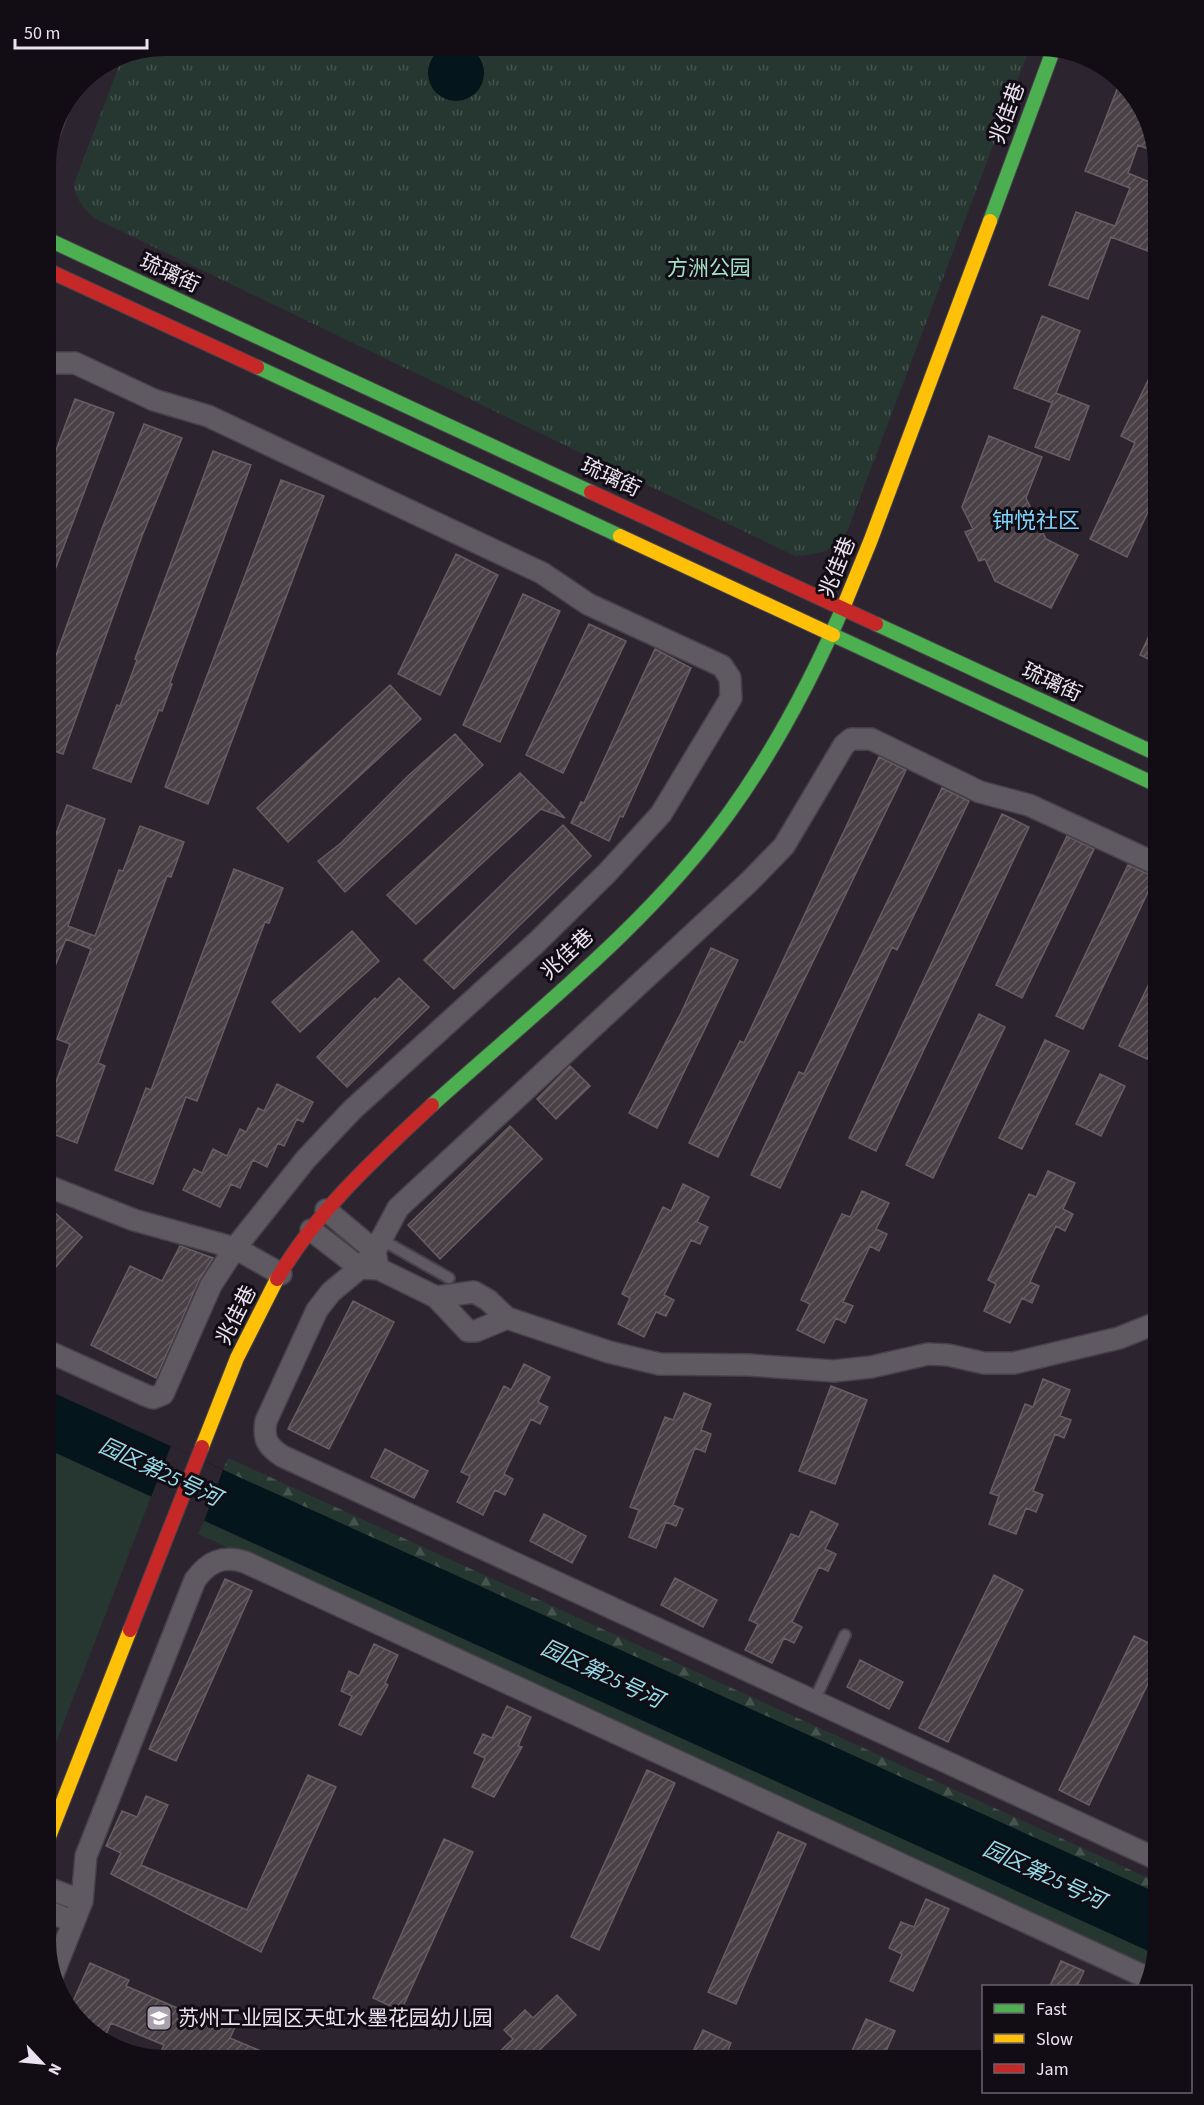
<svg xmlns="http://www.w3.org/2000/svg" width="1204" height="2105" viewBox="0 0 1204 2105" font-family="'Source Sans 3','Noto Sans SC',sans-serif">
  <defs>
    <pattern id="forest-firs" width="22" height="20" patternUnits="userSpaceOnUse" patternTransform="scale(1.5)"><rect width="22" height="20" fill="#263630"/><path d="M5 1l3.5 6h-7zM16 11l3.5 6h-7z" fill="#46534e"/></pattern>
    <pattern id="park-tufts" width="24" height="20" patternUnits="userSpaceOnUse" patternTransform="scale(1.5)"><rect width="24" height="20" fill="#263630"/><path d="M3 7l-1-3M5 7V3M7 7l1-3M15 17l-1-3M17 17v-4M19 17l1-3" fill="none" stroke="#46534e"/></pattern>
    <pattern id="building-hatch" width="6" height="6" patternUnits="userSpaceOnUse" patternTransform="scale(1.5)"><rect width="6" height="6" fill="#494145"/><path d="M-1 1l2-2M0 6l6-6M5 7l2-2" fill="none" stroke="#635c60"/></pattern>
  </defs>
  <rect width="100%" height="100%" fill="#2c2530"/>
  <path fill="#263630" d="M45,1448L151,1497L45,1771Z
    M204,1521L1155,1954L1150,1971L198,1534Z"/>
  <path fill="url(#forest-firs)" d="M228,1458L1159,1883V1894L223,1470Z"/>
  <path fill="url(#park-tufts)" d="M165,45H1031L844,540C828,552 815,555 795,556L96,219C83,209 76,200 74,184L124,53Z"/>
  <path fill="#04161b" d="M428 73a28 28 0 1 1 56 0a28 28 0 1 1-56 0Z
    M45,1389L1159,1894V1941L1155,1954L45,1448Z"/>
  <path fill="#2c2530" d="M171,1446L223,1470L204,1521L151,1497Z"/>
  <path fill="url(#building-hatch)" stroke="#675e63" stroke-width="1.5" d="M1120,82L1147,112L1156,152L1138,145L1128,173L1159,186V224L1148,251L1111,237L1088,299L1049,285L1076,212L1115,226L1130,188L1085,171Z
    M1042,316L1080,331L1056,393L1089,406L1069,460L1035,447L1053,400L1052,403L1014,388Z
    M1159,358V445L1150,463L1159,467V488L1127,557L1090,539L1135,443L1121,436Z
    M75,399L114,413L47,591L45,471L48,472Z
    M144,424L182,438L142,536L63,754L45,748V686L101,531Z
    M989,436L1042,457L1026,498L1046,539L1078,555L1051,608L995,581L985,559L979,561L965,532L973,529L962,507Z
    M213,451L251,465L170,683L172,684L162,711L159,710L131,782L93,768L117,705L120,706L137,660L135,659Z
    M281,480L324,496L208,804L165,787Z
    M456,554L498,575L440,695L398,674Z
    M523,594L560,611L500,742L463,725Z
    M1159,615V664L1140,655Z
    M589,624L626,641L563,773L526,755Z
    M655,649L691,668L623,817L620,816L609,841L571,823L581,802L584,803Z
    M390,685L421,719L288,842L257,808Z
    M455,734L483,765L345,892L318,861L341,843L408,776Z
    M879,757L906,770L718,1157L689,1143L740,1041L744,1043Z
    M520,773L565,818L541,809L416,924L387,895Z
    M942,788L969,801L897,950L892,947L780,1188L751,1175L799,1072L804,1074Z
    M67,805L105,819L68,926L95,936L119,870L123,871L140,826L184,842L171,877L167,876L98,1063L105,1066L77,1143L45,1131V1112L70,1044L57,1039L91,949L66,939L45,991V863Z
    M1002,814L1029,827L876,1151L849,1138Z
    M563,825L591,856L454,989L424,960Z
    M1067,836L1094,849L1022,998L996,985Z
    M1128,865L1155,877L1083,1029L1056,1016Z
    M234,869L283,888L269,923L265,922L197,1101L186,1097L153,1184L115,1170L146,1088L151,1090Z
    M352,931L379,961L300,1032L272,1002Z
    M711,948L738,960L657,1128L629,1113L681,1013Z
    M1159,963V1033L1147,1059L1119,1046Z
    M399,978L429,1007L347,1087L317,1057L375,998L377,1000Z
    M979,1014L1005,1027L933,1178L906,1165Z
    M1045,1040L1069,1051L1022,1149L999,1138Z
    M570,1066L590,1086L556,1119L537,1099Z
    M1100,1074L1125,1086L1101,1136L1076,1124Z
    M277,1084L313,1102L303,1122L297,1119L284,1146L278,1143L267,1167L253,1160L240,1188L231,1184L220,1207L183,1190L194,1169L202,1173L213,1149L227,1156L240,1129L246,1132L258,1108L264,1111Z
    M510,1126L542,1159L440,1259L408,1225Z
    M1048,1171L1075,1183L1063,1209L1073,1214L1065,1231L1056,1226L1030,1282L1039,1286L1032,1303L1022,1298L1010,1323L984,1311L996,1284L988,1280L1029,1194L1036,1197Z
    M683,1184L709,1197L697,1222L708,1227L700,1244L691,1240L664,1295L674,1300L666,1316L656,1312L644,1337L618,1324L630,1298L622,1294L663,1207L671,1211Z
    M862,1191L889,1203L876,1229L887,1234L879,1251L870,1246L843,1302L853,1306L845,1323L836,1318L824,1343L797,1330L810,1304L801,1300L842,1214L850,1217Z
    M45,1204L82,1237L45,1279Z
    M180,1246L213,1258L199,1280L156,1378L91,1345L130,1266L162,1281Z
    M353,1301L394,1322L329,1449L288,1429Z
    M524,1364L550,1377L538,1402L548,1407L540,1424L531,1419L504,1474L513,1479L505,1495L495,1490L483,1515L457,1502L470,1476L461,1472L504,1386L511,1390Z
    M1043,1379L1070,1390L1060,1416L1071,1420L1064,1438L1055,1434L1033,1491L1043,1495L1036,1512L1026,1508L1016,1534L989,1524L999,1496L990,1493L1025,1404L1033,1407Z
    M831,1386L867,1400L835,1484L799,1471Z
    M684,1393L711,1404L701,1430L711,1434L705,1452L695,1448L673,1505L683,1509L676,1526L666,1522L656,1548L629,1537L639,1510L630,1507L665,1417L673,1420Z
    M385,1449L428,1471L414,1498L371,1477Z
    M811,1511L838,1524L825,1549L836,1554L828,1571L819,1567L792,1622L802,1627L794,1643L784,1638L772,1663L745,1650L758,1624L749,1620L791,1534L799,1537Z
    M544,1514L586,1536L572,1563L530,1541Z
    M994,1575L1023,1590L948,1742L919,1728Z
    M675,1578L717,1600L703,1627L661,1605Z
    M225,1579L252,1591L176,1761L149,1749Z
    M1134,1636L1159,1648V1661L1089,1805L1059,1790Z
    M374,1644L398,1655L385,1683L388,1685L361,1735L339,1725L352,1696L341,1691L349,1671L359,1676Z
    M860,1660L903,1682L889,1709L847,1687Z
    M507,1706L531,1717L518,1746L522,1747L494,1797L472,1787L485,1758L474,1753L483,1734L492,1738Z
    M647,1770L675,1783L599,1950L571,1937Z
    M308,1775L336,1787L261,1952L111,1874L121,1853L106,1846L122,1811L137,1817L146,1796L168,1805L141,1865L247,1910Z
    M778,1832L806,1844L736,2004L708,1992Z
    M444,1839L473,1852L401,2011L373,1998Z
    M926,1899L949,1909L913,1991L890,1981L902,1954L889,1948L901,1922L914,1927Z
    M1061,1961L1084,1971L1077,1986H1050Z
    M90,1963L129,1980L126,1986L182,2010L184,2005L235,2027L230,2038L282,2060H157L164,2045L111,2023L103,2041L98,2040L70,2008Z
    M557,1995L576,2015L529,2060H491L513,2039L504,2030L525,2010L533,2018Z
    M866,2019L895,2031L882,2060H848Z
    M703,2030L731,2043L724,2060H689Z"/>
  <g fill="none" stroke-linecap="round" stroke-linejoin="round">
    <g stroke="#47414a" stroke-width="14">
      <path id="lane" d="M382,1240L449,1278
        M814,1701L845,1635"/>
    </g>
    <g stroke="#47414a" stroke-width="24">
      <path id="street" d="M45,1185L134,1220L235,1248L281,1274
        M326,1210L375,1251L377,1263
        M311,1230L360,1268L379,1269L436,1297L468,1331H476L507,1318
        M436,1297L474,1292L488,1300L507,1318L609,1352L659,1364L749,1365L834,1371L871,1367L928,1354L948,1355L984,1363H1014L1119,1338L1159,1322
        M45,1350L145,1395L153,1398L163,1394L211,1285L235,1248L306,1159L352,1110L537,942L607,873L661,814L731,698L730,678L722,666L588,604L542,573L208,416L154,400L75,363H53L45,369
        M1159,1860L282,1456C267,1446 263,1439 266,1421L317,1310L331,1292L360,1268L375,1251L398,1208L749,882L784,846L844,745L851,739H871L980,792L1029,805L1159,865
        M45,1887L82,1901
        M45,1910L74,1922
        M53,1974L82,1901L86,1856L195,1580C208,1562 222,1555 245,1562L1148,1978"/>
    </g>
    <g stroke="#47414a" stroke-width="16">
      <path id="fast" d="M990,221L1054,48
        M45,238L591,492
        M257,367L620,536
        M876,624L1159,755
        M833,635L1159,786
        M432,1105C534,1013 648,925 729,813C776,748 813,677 845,603"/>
    </g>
    <g stroke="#47414a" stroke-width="16">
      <path id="slow" d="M620,536L833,635
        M845,603L870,542L990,221
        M202,1447L237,1358L277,1279
        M45,1847L130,1630"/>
    </g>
    <g stroke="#47414a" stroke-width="16">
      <path id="jam" d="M48,147L64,104
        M45,269L257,367
        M591,492L876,624
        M277,1279C317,1211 375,1158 432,1105
        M130,1630L202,1447"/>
    </g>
    <use href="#lane" stroke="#5f5a62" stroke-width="10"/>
    <use href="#street" stroke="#5f5a62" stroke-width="21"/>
    <use href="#fast" stroke="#4caf50" stroke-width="14"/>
    <use href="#slow" stroke="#ffc107" stroke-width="14"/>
    <use href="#jam" stroke="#c62828" stroke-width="14"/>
  </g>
  <defs>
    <g id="school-square" transform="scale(1.35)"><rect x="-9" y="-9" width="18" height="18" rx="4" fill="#a8a0ad" stroke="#120d15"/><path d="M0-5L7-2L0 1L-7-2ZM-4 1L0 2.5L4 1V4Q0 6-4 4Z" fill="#fff"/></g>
  </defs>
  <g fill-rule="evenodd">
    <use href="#school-square" x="159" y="2018"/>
  </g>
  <g text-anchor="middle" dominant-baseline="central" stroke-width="6" stroke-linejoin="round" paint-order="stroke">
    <g font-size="21" fill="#ebe3f0" stroke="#120d15">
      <text transform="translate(1007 113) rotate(-70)">兆佳巷</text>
      <text transform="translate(170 273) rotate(25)">琉璃街</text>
      <text transform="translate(611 477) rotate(25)">琉璃街</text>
      <text transform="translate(837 567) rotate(-68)">兆佳巷</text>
      <text transform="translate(1052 682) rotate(25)">琉璃街</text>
      <text transform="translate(567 954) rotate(-43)">兆佳巷</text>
      <text transform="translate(236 1315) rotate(-63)">兆佳巷</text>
    </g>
    <g font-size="21" fill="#a3e1c4" stroke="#120d15">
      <text x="709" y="268">方洲公园</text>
    </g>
    <g font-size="21" fill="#ebe3f0" stroke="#120d15" text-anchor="start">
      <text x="178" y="2018">苏州工业园区天虹水墨花园幼儿园</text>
    </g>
    <g font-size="22" fill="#7ed4fb" stroke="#120d15">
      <text x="1036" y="521">钟悦社区</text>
    </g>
    <g font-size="22" font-style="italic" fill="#93dce8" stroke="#120d15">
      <text transform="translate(160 1472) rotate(25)">园区第25号河</text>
      <text transform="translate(602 1674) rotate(25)">园区第25号河</text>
      <text transform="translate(1044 1875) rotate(25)">园区第25号河</text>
    </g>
  </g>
  <path d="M0 0H1204V2105H0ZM165 56H1039A109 109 0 0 1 1148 165V1941A109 109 0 0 1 1039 2050H165A109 109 0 0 1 56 1941V165A109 109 0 0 1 165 56Z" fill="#120d15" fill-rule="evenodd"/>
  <rect x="982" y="1985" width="210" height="108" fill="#120d15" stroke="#69636d" stroke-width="1.5"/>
  <rect x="994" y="2004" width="30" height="9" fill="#4caf50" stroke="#69636d" stroke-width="1.5"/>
  <text x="1036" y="2015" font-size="18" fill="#ebe3f0">Fast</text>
  <rect x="994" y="2034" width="30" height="9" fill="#ffc107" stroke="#69636d" stroke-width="1.5"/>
  <text x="1036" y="2045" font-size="18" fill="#ebe3f0">Slow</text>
  <rect x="994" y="2064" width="30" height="9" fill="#c62828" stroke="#69636d" stroke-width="1.5"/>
  <text x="1036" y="2075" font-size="18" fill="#ebe3f0">Jam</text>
  <g transform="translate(42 2063) rotate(116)" stroke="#120d15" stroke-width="4.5" paint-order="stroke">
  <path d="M0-4.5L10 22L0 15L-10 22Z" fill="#ebe3f0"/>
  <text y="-9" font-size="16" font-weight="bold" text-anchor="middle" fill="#ebe3f0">N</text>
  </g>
  <path d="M15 39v9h132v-9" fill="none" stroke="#ebe3f0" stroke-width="3"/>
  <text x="24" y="39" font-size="18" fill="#ebe3f0" stroke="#120d15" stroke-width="4.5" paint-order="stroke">50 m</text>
</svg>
